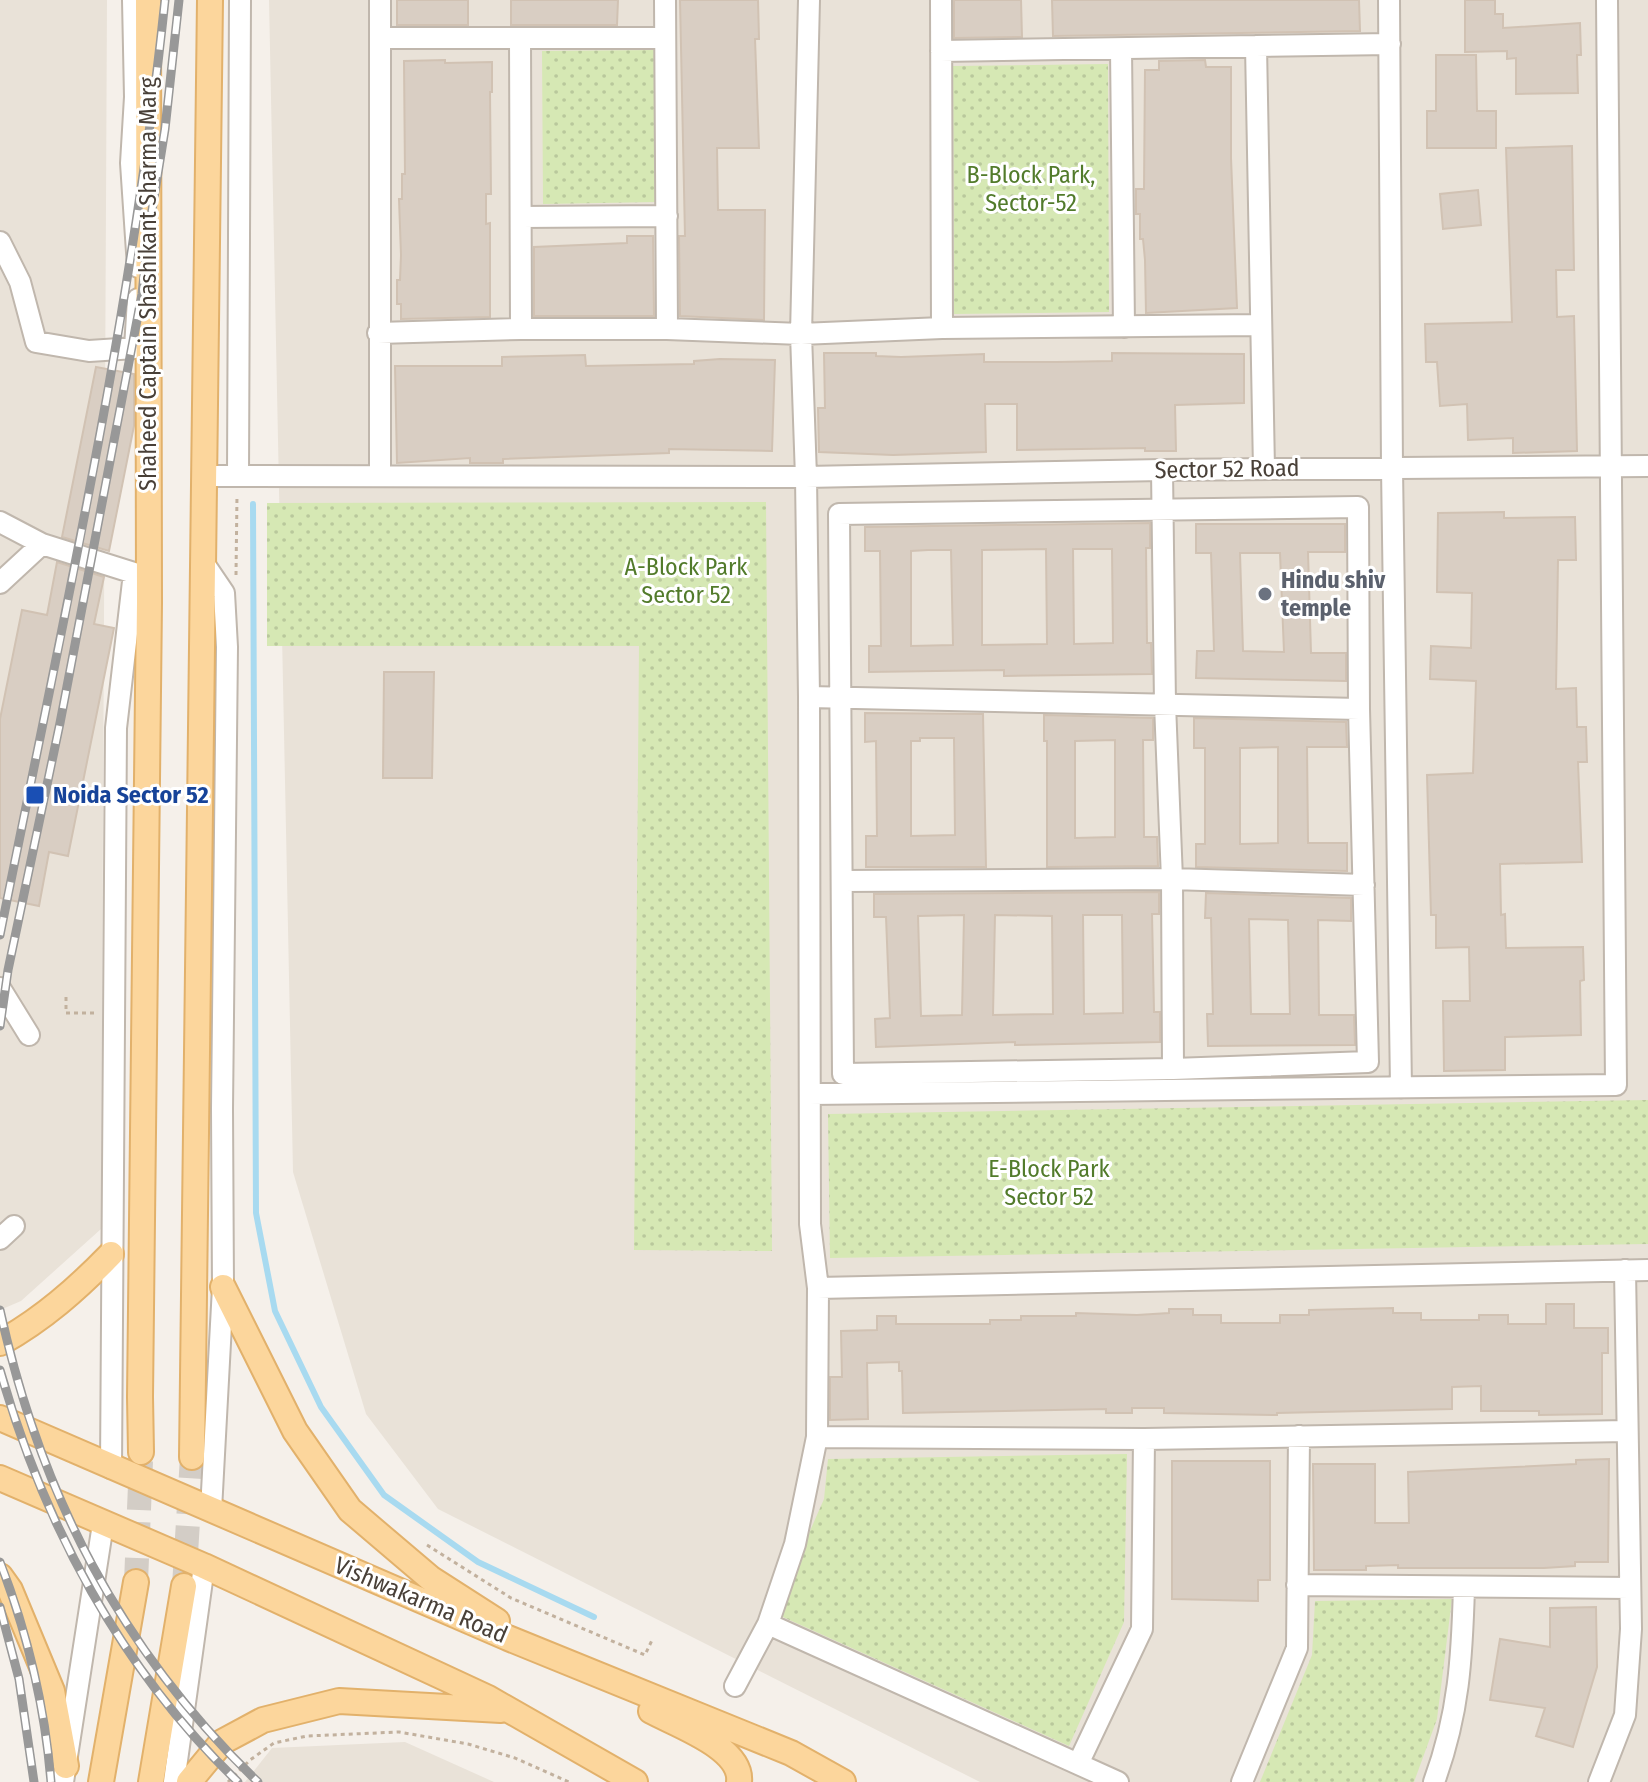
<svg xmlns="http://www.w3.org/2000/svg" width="1648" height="1782" viewBox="0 0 1648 1782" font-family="'Fira Sans Condensed',sans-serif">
  <defs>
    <pattern id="grass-dots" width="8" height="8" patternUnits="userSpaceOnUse" patternTransform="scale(2)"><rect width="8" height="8" fill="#d6e8b4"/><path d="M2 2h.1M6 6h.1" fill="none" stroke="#b9c89c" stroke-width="1.8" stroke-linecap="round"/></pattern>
  </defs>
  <rect width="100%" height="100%" fill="#f5f0ea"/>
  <path fill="#e9e2d8" d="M0,0H107L101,1229L21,1301L0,1310Z
    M269,0H1648V1782H980L438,1509L366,1414L293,1172Z
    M405,1742L494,1782H245L272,1748Z"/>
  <path fill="url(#grass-dots)" d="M656,50L657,202L543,204L542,51Z
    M1108,64L1109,312L954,314L953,66Z
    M766,502L772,1251L634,1250L639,646H267V503Z
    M1648,1100V1244L830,1258L828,1114Z
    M1127,1454L1124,1622L1069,1746L774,1613L824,1499L828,1459Z
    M1452,1599L1437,1719L1414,1782H1260L1312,1655L1315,1601Z"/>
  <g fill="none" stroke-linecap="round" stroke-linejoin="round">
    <path stroke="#a8daf0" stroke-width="6" d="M253,504L256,1213L275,1311L321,1407L384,1495L478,1562L594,1617"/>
  </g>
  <path fill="#d9cec3" stroke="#d1c2b3" stroke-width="2" fill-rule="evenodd" d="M397,0H468V25H397Z
    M511,0H618L617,25H511Z
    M680,0H758L759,39H755L759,148H717L718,210H765L764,320L680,316L679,236H685Z
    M954,0H1021L1022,37L954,38Z
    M1052,0H1359L1360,31L1053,36Z
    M1465,0H1495V14H1503V28L1580,23L1581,55H1577L1578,93L1516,94V58L1507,59V51L1465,52Z
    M1436,55H1476L1477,111H1496V148H1427V111H1436Z
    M445,60V63L492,62V92H490L491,194H486V224L490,223V317L401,319V304H397V280H400L401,255L399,199H402V174H405L404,61Z
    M1205,60L1206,67H1231V158L1237,308L1146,313L1145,260L1143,239H1140V214H1136V189H1144L1145,70H1159V61Z
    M1572,146L1574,270H1556L1557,317L1574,316L1577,451L1513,453V438L1468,440L1467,404L1440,406L1437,362H1426L1425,324L1512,322L1506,148Z
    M1478,190L1481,225L1443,229L1440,194Z
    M627,236H653L654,316H534V247L627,243Z
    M824,353H876V356L901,357L984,354V362H1057L1112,361V353L1244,354V403L1175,405L1176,451H1145V448L1017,450V404H985L986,452L893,455L819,452L818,408H825Z
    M585,355L586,366L694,364V361L720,359L775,360L772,451L669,449V453L503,459V463H470V458L397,463L395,366H502V357Z
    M96,367L134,374V426L109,551L62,537Z
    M1504,512V518L1575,517L1576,560H1558L1556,689L1576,688L1577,727H1586L1587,762H1578L1582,862L1500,864L1501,915L1505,914L1506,948L1583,947L1584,980L1580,981L1581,1035L1505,1037V1070L1444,1071L1443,1001H1470L1469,947L1436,948V915H1431L1427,775L1473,773L1476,681L1430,679L1431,646L1471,648L1472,593L1437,592L1438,513Z
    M1150,523V548H1146L1147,643H1151L1152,674L1004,676V670L869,672V646H881L880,551H865V527ZM1046,549L1047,644L982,645V550ZM1073,549H1112L1113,643L1074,644ZM928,550H951L953,645L911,646V551Z
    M1196,524H1345V552H1308L1311,653H1346V681L1196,678L1197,651H1214L1211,553H1196ZM1240,553H1280L1284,652L1243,651Z
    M57,562L104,577L94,624L114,628L68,856L49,852L39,906L0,898V719L22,610L47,615Z
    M384,672H434L432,778H383Z
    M865,713L983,714L986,867H866V836H877L876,741L865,742ZM920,738H954L955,835L911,836V741H920Z
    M1044,715L1153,718V740H1143L1144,837H1157L1158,866L1047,867V741H1044ZM1115,740V837L1075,838V741Z
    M1194,718L1346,722L1347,747H1307L1308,843H1347V871L1196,867V844H1205V748H1194ZM1278,747V843L1240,844V748Z
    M1159,892V914H1152L1154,1012H1160V1042L1015,1045V1042L876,1047L875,1019L890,1018L886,917H874V894ZM964,915L962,1015L921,1016L918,916ZM995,915L1052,916L1053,1014L993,1015ZM1083,915H1122L1123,1013L1084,1014Z
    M1206,893L1351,898V921L1318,920L1319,1015H1354L1355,1045L1208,1046L1207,1014H1213L1211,918H1205ZM1249,919L1288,920L1290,1014H1251Z
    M1546,1304H1574V1328H1608V1353H1602V1414L1539,1415V1411H1481V1386L1452,1387V1409L1277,1413V1415L1164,1413V1408H1132V1413H1106V1409L903,1413L902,1371H899V1362L867,1363L868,1419L830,1420V1377H842L841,1331L877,1330V1316H896V1324H990V1320H1021V1316H1076V1313L1137,1315L1169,1313V1309H1193V1315H1221V1323H1280V1315H1309V1310L1393,1308V1313H1421V1320H1479V1315H1508V1324H1546Z
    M1609,1459L1608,1562H1575V1566L1544,1568H1398V1565L1366,1566V1570H1314L1313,1464H1375V1523H1409L1408,1472L1576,1464V1460Z
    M1172,1461H1270V1580H1258V1601L1172,1599Z
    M1596,1607L1597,1667L1573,1747L1536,1736L1545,1708L1490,1700L1500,1639L1550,1647V1608Z"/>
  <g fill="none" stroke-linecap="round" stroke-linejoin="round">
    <path stroke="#d3cdc6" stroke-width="24" stroke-dasharray="24 12" stroke-linecap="butt" d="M136,1582L141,1461
      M184,1586L192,1457"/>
    <g stroke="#c0b7ad" stroke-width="24">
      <path id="minor" d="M133,0L135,97L131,163L138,267
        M380,0V475
        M665,0L667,329
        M941,0L942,328
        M1389,0L1392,468L1401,1088
        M380,38H665
        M520,38L521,329
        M1256,46L1264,469
        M1121,49L1124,327
        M941,51L1390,44
        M521,217L667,216
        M0,242L20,282L36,342L89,351L135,348
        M138,299L135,348L148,340
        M378,333L521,329H667L801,334L942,328L1261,325
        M1162,470L1165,704L1172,879L1173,1069
        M204,476L806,477L1162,470L1648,466
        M238,476L240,0
        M1358,507L1359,709L1368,1062L1173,1069L843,1074L839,514Z
        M0,522L42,544L134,573
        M203,562L224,593L227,647L222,1109L223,1287L211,1510
        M0,583L42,544
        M809,697L1359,709
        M842,881L1172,879L1364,885
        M0,988L29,1035
        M810,1094L1616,1085L1607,0
        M0,1239L14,1226
        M818,1288L1648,1270
        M817,1437L1144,1439L1627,1431
        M111,1468L116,728L134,573
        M1297,1585L1630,1588
        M768,1624L1118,1782
        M735,1686L768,1624L795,1544L817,1437L818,1288L810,1224L809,697L806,477L801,334L809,0
        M1078,1764L1142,1629L1144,1439
        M63,1782L103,1524
        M174,1782L204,1566
        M1242,1782L1297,1648L1299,1436
        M1434,1782C1459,1714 1462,1658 1464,1587
        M1599,1782L1625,1715L1631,1629L1625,1270"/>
    </g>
    <g stroke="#e2b16b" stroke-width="28">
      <path id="major" d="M223,1287L295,1431L350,1510L430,1578L497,1621
        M0,1343C43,1319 77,1289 111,1254
        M0,1418L508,1638L791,1753L843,1782
        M141,1452L140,1397L149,603L148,0
        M192,1457L210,0
        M0,1478L204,1566L488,1698L635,1782
        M0,1576L10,1590L52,1691L66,1766
        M651,1711C677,1725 743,1748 739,1782
        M101,1782L136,1582
        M151,1782L184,1586
        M189,1782L222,1742L263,1720L339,1701L501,1710"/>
    </g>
    <path stroke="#c2b19e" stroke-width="3" stroke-dasharray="4 4" stroke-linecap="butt" d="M236,575L237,495
      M66,997V1013H94
      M427,1545L511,1598L645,1655L653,1638
      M228,1782L250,1760L274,1743L307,1736L399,1732L468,1744L515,1758L569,1782"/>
    <use href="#minor" stroke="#fff" stroke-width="20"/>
    <use href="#major" stroke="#fcd69c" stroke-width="24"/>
    <g stroke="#989898" stroke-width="9">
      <path id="rail" d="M0,935C62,625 132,315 165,0
        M0,1026L8,970L60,723L142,294L149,229L165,129L179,0
        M0,1310C40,1494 121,1651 258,1782
        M0,1370C44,1525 121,1669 238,1782
        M0,1562C27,1632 45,1707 51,1782
        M0,1607L19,1679L34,1782"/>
    </g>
    <use href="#rail" stroke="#fff" stroke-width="6" stroke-dasharray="18" stroke-linecap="butt"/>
  </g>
  <circle fill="#6b7280" stroke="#fff" stroke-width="3" cx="1265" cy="594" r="8"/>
  <rect fill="#1a4fb4" stroke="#fff" stroke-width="3" x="25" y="785" width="20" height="20" rx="4"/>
  <g text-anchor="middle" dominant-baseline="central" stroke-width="6" stroke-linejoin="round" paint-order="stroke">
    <g font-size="24" fill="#527b2b" stroke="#fff">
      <text x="1031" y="175">B-Block Park,<tspan x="1031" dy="28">Sector-52</tspan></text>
      <text x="686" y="567">A-Block Park<tspan x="686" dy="28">Sector 52</tspan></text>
      <text x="1049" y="1169">E-Block Park<tspan x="1049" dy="28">Sector 52</tspan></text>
    </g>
    <g font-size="24" fill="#494038" stroke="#fff">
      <text transform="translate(148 284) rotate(-90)">Shaheed Captain Shashikant Sharma Marg</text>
      <text transform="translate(1227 469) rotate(-1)">Sector 52 Road</text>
      <text transform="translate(421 1600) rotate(23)">Vishwakarma Road</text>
    </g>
    <g font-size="24" font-weight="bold" fill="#5b616d" stroke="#fff" text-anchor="start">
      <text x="1281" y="580">Hindu shiv<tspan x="1281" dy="28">temple</tspan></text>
    </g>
    <g font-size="24" font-weight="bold" fill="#164399" stroke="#fff" text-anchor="start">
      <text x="53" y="795">Noida Sector 52</text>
    </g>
  </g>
</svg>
